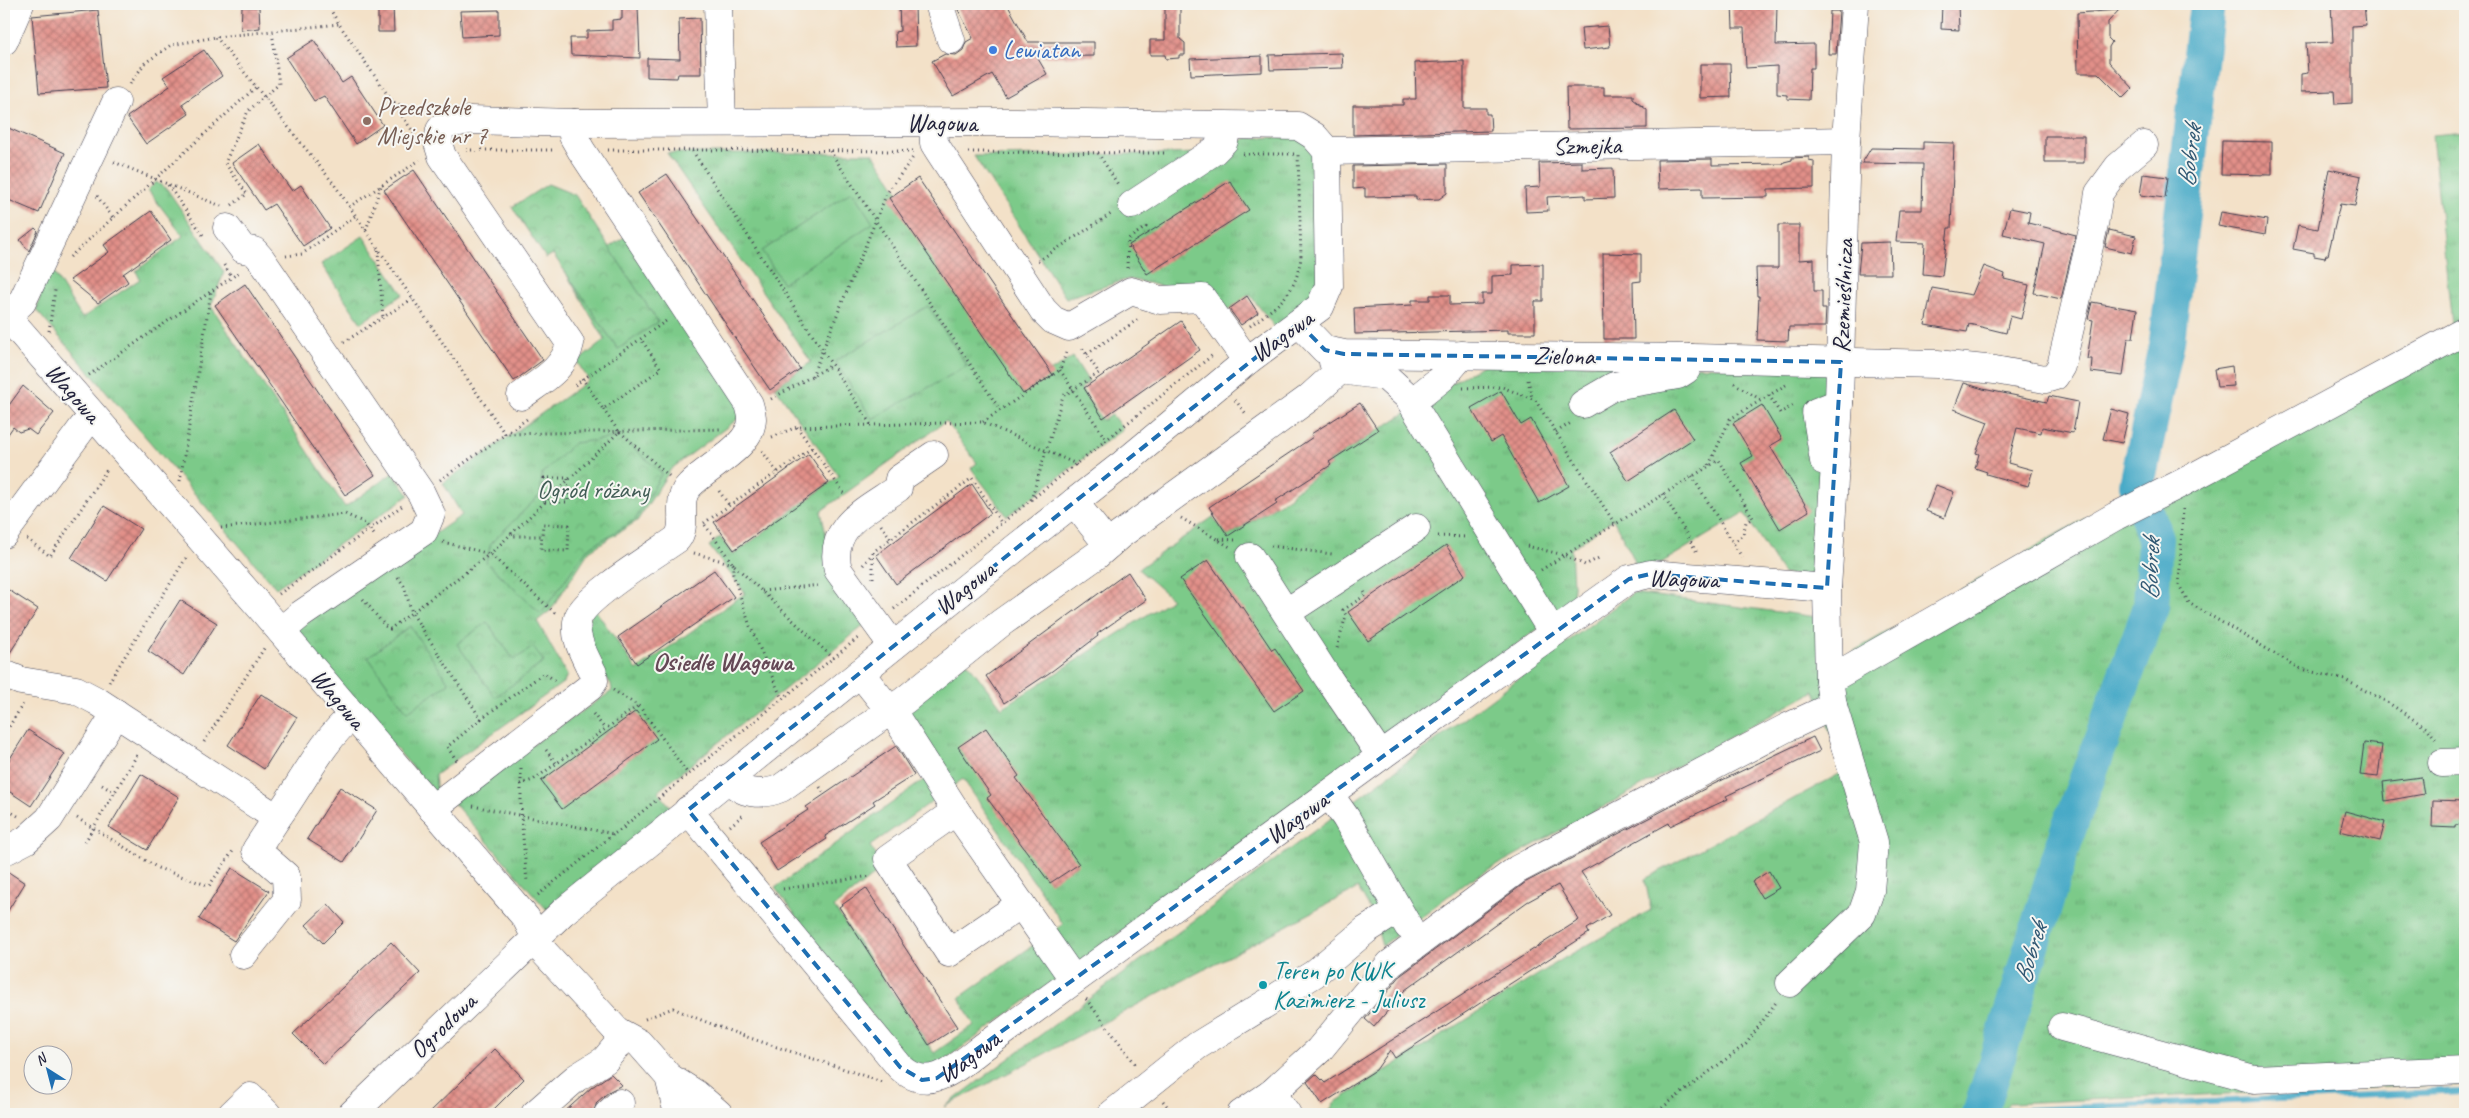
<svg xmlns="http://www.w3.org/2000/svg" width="2469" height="1118" viewBox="0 0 2469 1118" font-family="Caveat,sans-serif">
  <defs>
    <pattern id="grass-tufts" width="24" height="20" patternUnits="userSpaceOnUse" patternTransform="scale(1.25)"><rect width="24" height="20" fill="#7cca89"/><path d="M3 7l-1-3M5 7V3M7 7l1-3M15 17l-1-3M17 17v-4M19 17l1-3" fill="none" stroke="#6bad77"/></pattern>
    <pattern id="park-crowns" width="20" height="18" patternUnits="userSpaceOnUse" patternTransform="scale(1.25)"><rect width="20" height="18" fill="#7cca89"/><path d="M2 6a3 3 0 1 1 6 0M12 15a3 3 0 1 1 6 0" fill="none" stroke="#6bad77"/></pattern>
    <pattern id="building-cross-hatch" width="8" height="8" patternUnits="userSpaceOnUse" patternTransform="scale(1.25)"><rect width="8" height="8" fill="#e29089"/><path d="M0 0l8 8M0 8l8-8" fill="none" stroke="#b77571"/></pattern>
  </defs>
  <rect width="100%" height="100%" fill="#f6f6f2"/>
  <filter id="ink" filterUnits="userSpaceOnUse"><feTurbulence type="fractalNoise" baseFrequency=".02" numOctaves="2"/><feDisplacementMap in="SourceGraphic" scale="10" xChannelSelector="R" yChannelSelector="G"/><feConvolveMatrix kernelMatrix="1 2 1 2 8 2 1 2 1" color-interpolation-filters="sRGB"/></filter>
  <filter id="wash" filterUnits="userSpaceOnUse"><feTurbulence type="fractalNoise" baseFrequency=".0096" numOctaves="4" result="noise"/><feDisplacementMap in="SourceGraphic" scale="20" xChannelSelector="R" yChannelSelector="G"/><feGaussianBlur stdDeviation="1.12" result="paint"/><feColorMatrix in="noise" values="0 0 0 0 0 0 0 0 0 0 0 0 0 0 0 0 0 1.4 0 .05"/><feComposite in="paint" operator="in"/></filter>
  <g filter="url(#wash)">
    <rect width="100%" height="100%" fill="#f3e1c8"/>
    <path fill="url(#grass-tufts)" stroke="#4f7662" fill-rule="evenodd" d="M2465,132V318L2452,325L2432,135Z
      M1301,137L1322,166L1318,300L1277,330L1250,295L1225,312L1179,290L1129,279L1066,298L974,156L1217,153L1247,138Z
      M667,153H873L1027,387L1073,357L1089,382L1081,389L1102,420L1112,415L1123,429L1007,516L971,468L977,463L946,421L821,511L835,579L866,624L658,791L674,812L547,910L451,800L612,691L611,684L591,657L581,638L594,608L637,670L745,593L709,546L720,537L733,555L839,476L775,387L811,362Z
      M156,182L167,189L224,272L211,306L345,507L393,473L409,495L276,588L36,310L50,267L82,318L140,279L136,271L183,236L148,190Z
      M635,230L755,406L671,469L637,521L589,551L551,610L537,621L567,675L564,682L435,775L437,795L293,632L462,515L443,483L589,380L577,362L605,340L567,275Z
      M2465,343V1084L2010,1103L2000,1114H1328L1334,1103L1566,957L1651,910L1645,879L1845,771L1815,691L1468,881L1382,946L1373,914L1358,888L944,1107L1633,593L1817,617L1840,659L2131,492L2182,494Z
      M1488,362L1826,369L1828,454L1825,566L1807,576L1783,574L1744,513L1661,563L1635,566L1634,559L1613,519L1571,549L1574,603L920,1078L775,888L940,768L901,710L967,662L1002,708L1172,599L1138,569L1213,517L1228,536L1290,497L1292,493L1331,465L1329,462C1382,429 1433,393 1488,362ZM963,779L1063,924L959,998L974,1025L934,1053L834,907L884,867L870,846Z"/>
    <path fill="url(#park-crowns)" stroke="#4f7662" d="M548,184L575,195L658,322L618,349L553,254L546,258L512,207Z
      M363,236L403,294L361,323L321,264Z
      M621,437L662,473L635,520L587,549L541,614L486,562L491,543L540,495L542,474L574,443Z
      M487,622L514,660L533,647L544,662L495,697L457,644Z
      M410,626L449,683L407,712L368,657Z"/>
    <path fill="#7cca89" stroke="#4f7662" d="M852,191L873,223L783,283L762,251Z
      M928,306L967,366L872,419L835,361Z"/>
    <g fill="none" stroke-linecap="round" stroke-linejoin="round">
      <path stroke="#48aac7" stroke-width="6" d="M1980,1112L2465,1091"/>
      <path stroke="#48aac7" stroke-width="36" d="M1980,1114L2068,830L2151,607L2155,538L2137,485L2167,341L2207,4"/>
    </g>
    <g id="blocks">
      <path fill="url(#building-cross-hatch)" d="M378,4H393L394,32H378Z
        M899,4H915L916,46L896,47L895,32L900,31Z
        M955,4H1007L1028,42H1094V56L1037,57L1047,74L1006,97L992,74L953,96L932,61L945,54L956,55L963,50L966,42L973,38Z
        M1732,4H1777L1776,45L1814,44V68H1810L1809,100L1787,99V95L1777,94V66L1746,68L1744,28H1733Z
        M1942,4H1958L1959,30L1941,29Z
        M2331,4H2364L2366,25L2352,26V103L2335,104L2334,91L2301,92V74L2308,73L2306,43L2333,42Z
        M622,6H638L640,58L571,55L570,38H587V31L612,30V20L622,19Z
        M242,7H259L260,28L241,30Z
        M1165,7H1180V39L1185,43V55H1179V58L1166,59L1165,55H1150V40H1165Z
        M98,10L106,88L39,93L32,16Z
        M499,10V35L462,37L460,11Z
        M2119,10L2108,22V38L2112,42L2109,47V62L2133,88L2123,98L2098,73H2078L2077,13Z
        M1830,11H1839L1836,54H1828Z
        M700,18L701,74H678L677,78L647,77V58L680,59L679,19Z
        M1608,26L1610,47L1583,50L1581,28Z
        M314,40L342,83L351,77L383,125L356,144L324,96L314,101L286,58Z
        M204,50L222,76L182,104L189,114L146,144L127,117L170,86L163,77Z
        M1342,53L1343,68L1270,70L1269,55Z
        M1262,56V72L1191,75L1190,59Z
        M1464,61V108H1486V114H1490L1491,131L1353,135V105H1403V99H1416L1415,63Z
        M1700,64H1730L1731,97L1700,98Z
        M1566,87H1604V95H1633V99L1647,110V128L1567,129Z
        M4,126L65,153L39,213L4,198Z
        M2045,136H2084V163H2045Z
        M2222,141L2272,142V175L2221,174Z
        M1923,142L1954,143L1951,228H1948L1942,276L1923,274L1925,243L1896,242L1899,210H1922L1923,164L1862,163L1871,148L1923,149Z
        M259,144L292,191L301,185L330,228L303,246L274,204L264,210L232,163Z
        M1809,157V160L1814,161V188L1768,189V197L1702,198V188L1658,189L1657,160L1712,159V165L1783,164L1784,162L1792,160V158Z
        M1582,162V169L1613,168L1614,198L1585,199V195L1547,197L1548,211L1526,212L1525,188L1540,187L1539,163Z
        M1447,164V193L1439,199L1416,200V196L1365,197V188L1353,189V166Z
        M2329,169L2361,176L2355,206L2340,204L2328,255H2326L2325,258L2314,256V253L2293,249L2298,225L2318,229Z
        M414,170L543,360L514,381L384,190Z
        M667,174L800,369L770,390L638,193Z
        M2143,174L2168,177L2165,198L2140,195Z
        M918,178L1053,375L1023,394L889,198Z
        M1230,181L1249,210L1147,274L1129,245Z
        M2010,208L2030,212L2028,223L2076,235L2061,299L2034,293L2045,244L2003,234Z
        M151,211L171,240L123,274L128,282L98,303L70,280L109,252L104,245Z
        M2221,212L2267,220L2265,235L2218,226Z
        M1778,225H1799V260L1814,259V291H1822V309H1826L1825,327H1789L1788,341L1757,340L1759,296H1757L1756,268H1778Z
        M35,228L38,231L29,251L20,240Z
        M2109,230L2136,236L2132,253L2105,247Z
        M1890,242L1891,274H1858L1861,243Z
        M1603,253L1641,254V281L1633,282L1634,339H1604Z
        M1543,264V301H1535V333H1508V330L1355,334L1354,308L1412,305V300H1430V295H1450V305L1482,304V294H1492V276L1513,275V265Z
        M1984,266L2005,274L2004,279L2029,285L2021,319L2010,316L2006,333L1969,324L1967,332L1925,325L1932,288L1972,295Z
        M245,284L375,475L345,495L215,305Z
        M1247,296L1258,313L1241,325L1229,309Z
        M2092,302L2137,310L2133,338H2128L2123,376L2091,372L2092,359H2087L2093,320L2088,319Z
        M1181,321L1200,350L1103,418L1084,388Z
        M2232,366L2234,386L2217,387L2214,369Z
        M1964,383L1983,389L2047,402L2049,396L2078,402L2073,433L2042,427L2041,433L2017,428L2008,463L2033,470L2028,486L1986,474L1987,472L1975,468L1979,454L1976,453L1988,422L1954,409Z
        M23,386L54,413L36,435L28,429L19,432L13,427L4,440V412Z
        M1501,391L1521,425L1531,419L1569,486L1539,503L1501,436L1491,442L1471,408Z
        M1360,403L1378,430L1329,462L1331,465L1275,501L1277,504L1228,536L1209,507L1313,437L1311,434Z
        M1762,405L1782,439L1770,446L1809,511L1780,529L1741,463L1753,456L1733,423Z
        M2111,409L2129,414L2122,443L2103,439Z
        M1674,410L1693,439L1628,481L1610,452Z
        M809,454L829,483L734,550L714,522Z
        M972,484L991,513L896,584L876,555Z
        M1936,485L1954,492L1944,518L1926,511Z
        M104,506L141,529L107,581L71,558Z
        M1446,545L1465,575L1368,641L1348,612Z
        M1208,560L1241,608L1243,607L1272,650L1275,648L1304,691L1274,711L1180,579Z
        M714,570L734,597L637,664L618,637Z
        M1128,572L1146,600L1097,634L1098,636L1052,671L1004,703L986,676Z
        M4,587L38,609L6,659H4Z
        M180,600L217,623L184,675L148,651Z
        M261,694L297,717L264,769L228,745Z
        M636,711L657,739L562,809L541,781Z
        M986,728L1019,776L1016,778L1079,864L1050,883L987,798L991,795L958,747Z
        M28,730L65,754L31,806L4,788V768Z
        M1813,737L1820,751L1726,796L1728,799L1670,826L1669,823L1581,872L1610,915L1587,929L1589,933L1395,1058L1390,1050L1376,1070L1322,1104L1307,1082L1316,1074L1325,1083L1579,920L1558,885L1527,902L1405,990L1374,1027L1365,1019L1401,975L1526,882L1714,784Z
        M2364,743L2382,745L2378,777L2360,775Z
        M896,746L914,775L873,801L875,804L825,836L827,839L777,871L759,842L808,810L806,807Z
        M141,774L179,797L147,850L109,827Z
        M2421,777L2424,794L2385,801L2383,782Z
        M340,787L377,810L344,862L307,839Z
        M2433,800L2465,801V824L2455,825V828L2432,827Z
        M2345,811L2385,822L2380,841L2340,831Z
        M232,868L269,891L234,941L199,919Z
        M4,869L25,883L4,917Z
        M1769,871L1779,888L1762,898L1752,882Z
        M866,888L957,1027L929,1045L839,907Z
        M328,904L344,922L323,943L306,925Z
        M391,942L420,973L323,1064L293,1034Z
        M495,1049L524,1079L489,1114H428Z
        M611,1074L622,1085L610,1091L597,1102L593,1114H562L592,1087Z"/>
    </g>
  </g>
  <g filter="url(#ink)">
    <use href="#blocks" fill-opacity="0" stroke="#413f50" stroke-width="1"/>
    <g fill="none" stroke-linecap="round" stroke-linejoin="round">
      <g stroke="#413f50" stroke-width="29">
        <g id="minor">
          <path d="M718,4L722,122"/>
          <path d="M939,4L951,40"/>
          <path d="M4,41L20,4"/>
          <path d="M933,124L934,143L939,151L1043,310L1053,320L1069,327L1131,291L1160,300L1202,298L1247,361"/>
          <path d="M1327,151L1846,141"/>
          <path d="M1132,205L1214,151L1224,141L1227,126"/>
          <path d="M227,228L243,249L254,251L261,259L421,493L431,514L424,531L300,615L281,631"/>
          <path d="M4,313L260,607L526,918L542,950L617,1031L639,1043L669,1077L678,1114"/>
          <path d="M7,316L22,302L116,102"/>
          <path d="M1299,323L1325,350L1344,354L1693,358L1937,364L1995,370L2045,379L2055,376L2061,366L2094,225L2099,193L2118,167L2144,145"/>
          <path d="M1333,362L1340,370L1385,376L1408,397L1553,633"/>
          <path d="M1412,402L1442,378L1462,355"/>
          <path d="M1583,404L1614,386L1678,375L1686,370L1691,358"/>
          <path d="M1828,462L1824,461L1816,412L1839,403"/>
          <path d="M1074,502L1108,545"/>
          <path d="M4,534L83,427L94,418"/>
          <path d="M1250,557L1328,678L1381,756"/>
          <path d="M1287,612L1416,528"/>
          <path d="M893,646L838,570C827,526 867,510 898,488L899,479L934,455"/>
          <path d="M860,673L899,722L956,811L1074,980"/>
          <path d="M4,674L21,681L76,690L97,701L277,818C300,787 323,739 352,716"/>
          <path d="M1829,680L2116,516L2182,483L2465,331"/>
          <path d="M2442,763L2465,762"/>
          <path d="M728,778C742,795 762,796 781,788L905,700L1001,623L1097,555L1120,535L1309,398L1340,370"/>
          <path d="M1329,794L1346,818L1408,926"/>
          <path d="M432,809L590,687L594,681L593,673C586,658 572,636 578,618C586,596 656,554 677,539C689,524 674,500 690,485C707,467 752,446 752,419C752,414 750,408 749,404L581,150L573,136L574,123"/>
          <path id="s1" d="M688,810L900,1067C931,1096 960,1064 987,1044L1381,756L1629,579L1650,574L1827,588"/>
          <path d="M956,811L888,859L949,953L1021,904"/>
          <path d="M7,850L26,840L49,819L116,713"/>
          <path d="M243,955L287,900L286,876L256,850L277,818"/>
          <path d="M1790,983L1862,914L1870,891L1874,842L1833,706L1829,680L1827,588L1839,403L1846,141L1855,4"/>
          <path d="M2062,1027L2254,1079L2465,1070"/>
          <path d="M669,1077L696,1094L719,1114"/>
          <path d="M1272,1093L1287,1114"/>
          <path d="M232,1114L250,1097L267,1114"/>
          <path d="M352,1114L563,912L1018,546L1123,464L1247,361L1320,307L1329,286L1327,151L1314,136L1298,126L1016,122L574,123L470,120L444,125L440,130L438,143L442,156L570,343C565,369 541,381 521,396"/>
          <path d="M535,1114L576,1078L605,1060L619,1043L617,1031"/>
          <path d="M608,1114L620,1103"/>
          <path d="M1112,1114L1197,1046L1314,974L1366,930L1398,910"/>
          <path d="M1241,1114L1272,1093L1319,1050L1390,964L1518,869L1786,728L1833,706"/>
        </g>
      </g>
      <path stroke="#413f50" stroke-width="3" stroke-dasharray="1 4" stroke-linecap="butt" d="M327,4L339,24L416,136
        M216,37L334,184L505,434L723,429
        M130,84L145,63L171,45L216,37L339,24
        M394,103L423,115
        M466,150H555
        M608,150H692L871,425
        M692,150L914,151
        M830,151L1000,410
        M968,152L1167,153
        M1098,153L1119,186
        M1243,154H1297
        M114,162L221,206
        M168,185L203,235
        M97,196L113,218
        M232,205L247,194L225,163L248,111L279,84L272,31
        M349,207L420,160
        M366,230L381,186
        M378,250L383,317
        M286,256L302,254L355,216
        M70,257L256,87
        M1038,261L1111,214
        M224,265L232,277
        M1127,268L1128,239L1146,227L1144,225
        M1250,326C1279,304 1296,295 1301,257L1298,154
        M49,331L55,290
        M344,342L412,299
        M1087,354L1140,318
        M1060,370L1107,441
        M89,375L241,271
        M812,376L887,193L914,156
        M582,378L603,409L661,369L641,339
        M1528,380L1532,398
        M1734,383L1761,400
        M575,385L666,321
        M1463,388L1502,387L1535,400L1615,524
        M1769,395L1780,413L1794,405
        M771,399L832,365
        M1235,400L1247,415
        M983,422L1060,370L1067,350
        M797,427L846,496
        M620,432L669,476
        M1556,432L1571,423
        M772,437L797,427L982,422L1074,463L1078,467
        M762,451L777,472
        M1709,465L1730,419L1786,385
        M1692,476L1743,559
        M544,478H568V502H544Z
        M440,480L527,419
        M180,481L211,292
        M719,491L729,505
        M1663,494L1698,554
        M1031,500L1063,396L1099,373L1081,346
        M2183,509L2179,585L2189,603L2301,669L2345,680L2387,702L2428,729L2437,741
        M1181,518L1230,547
        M704,523L812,448
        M705,525L733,564L834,659
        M881,525L891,539
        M221,528L345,514L365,523L376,537
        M511,533L513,536H542L543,524L569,525L568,551L541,550L542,536
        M1438,536L1467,537
        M27,539L50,556L108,468
        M1219,539L1236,540
        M443,542L490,554L555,613
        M1271,546L1332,554
        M1527,546L1564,555L1585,565L1601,557
        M694,553L733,564V574L750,626L782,699
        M863,565L873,553
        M1541,570L1719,460L1753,518L1746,522L1743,535L1733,543
        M398,577L404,586L412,613L481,719L447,747L458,762
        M873,578V552L972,478L1002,524
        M762,591L821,585
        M279,594L402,506
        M363,599L385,626L390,629L490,554L619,432L603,409
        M894,609L1214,354
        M1337,648L1346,615L1343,610L1366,595L1363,590
        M109,682L186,558
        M613,690L640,707L688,774
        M593,714L605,729
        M481,719L544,673L557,682
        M4,735L23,704
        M204,742L265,647
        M546,750L556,763
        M521,769V815L527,882
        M520,784L533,780L638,706
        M102,785L115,793
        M820,787L825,795
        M473,806L614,834L625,827
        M4,808L18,816
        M77,818L158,868L209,886L233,851
        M730,826L744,814
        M623,827L858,638
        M85,842L137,755
        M783,889L871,876
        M538,895L614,834
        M1086,999L1137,1066
        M645,1019L673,1008C742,1039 811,1056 881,1082
        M1163,1101L1173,1114
        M1654,1114L1746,1044L1777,1001"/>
      <use href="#minor" stroke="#fff" stroke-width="28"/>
    </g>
  </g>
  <path fill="none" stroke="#1f6fb2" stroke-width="4" stroke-dasharray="10 6" stroke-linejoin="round" d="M1299,323L1325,350L1344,354L1841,362L1827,588L1650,574L1629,579L937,1078L922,1080L900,1067L688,810Z"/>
  <circle fill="#3f7fe0" stroke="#f6f6f2" stroke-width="2" cx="993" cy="50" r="5"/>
  <circle fill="#8d6e63" stroke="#f6f6f2" stroke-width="2" cx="367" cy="121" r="5"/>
  <circle fill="#0f9aa8" stroke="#f6f6f2" stroke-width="2" cx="1263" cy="985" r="5"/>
  <g text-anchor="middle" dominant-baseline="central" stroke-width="4" stroke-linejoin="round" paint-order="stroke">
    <g font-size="25" fill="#366cbe" stroke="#f6f6f2" text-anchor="start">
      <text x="1003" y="50">Lewiatan</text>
    </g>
    <g font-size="25" fill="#785e54" stroke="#f6f6f2" text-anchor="start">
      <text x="377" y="107">Przedszkole<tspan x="377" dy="29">Miejskie nr 7</tspan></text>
    </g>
    <g font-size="25" fill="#22223b" stroke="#f6f6f2">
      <text x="942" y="123">Wagowa</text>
      <text transform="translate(1587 146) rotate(-1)">Szmejka</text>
      <text transform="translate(1843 296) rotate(-88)">Rzemieślnicza</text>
      <text transform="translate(1282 336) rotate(-36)">Wagowa</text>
      <text transform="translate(1564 356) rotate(1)">Zielona</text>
      <text transform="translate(73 393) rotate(49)">Wagowa</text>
      <text transform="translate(1684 579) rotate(2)">Wagowa</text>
      <text transform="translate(965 588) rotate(-39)">Wagowa</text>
      <text transform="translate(338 699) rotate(50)">Wagowa</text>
      <text transform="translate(1297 818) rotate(-36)">Wagowa</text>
      <text transform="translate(443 1026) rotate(-44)">Ogrodowa</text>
      <text stroke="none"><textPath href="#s1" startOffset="412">Wagowa</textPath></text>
    </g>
    <g font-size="25" fill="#425d56" stroke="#f6f6f2">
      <text x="593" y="490">Ogród różany</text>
    </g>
    <g font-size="25" fill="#0d838f" stroke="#f6f6f2" text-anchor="start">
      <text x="1273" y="971">Teren po KWK<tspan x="1273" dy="29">Kazimierz - Juliusz</tspan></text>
    </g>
    <g font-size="26" font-style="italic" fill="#315873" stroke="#f6f6f2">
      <text transform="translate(2189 156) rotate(-83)">Bobrek</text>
      <text transform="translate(2150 569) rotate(-88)">Bobrek</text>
      <text transform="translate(2030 953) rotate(-73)">Bobrek</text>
    </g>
    <g font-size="26" font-weight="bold" fill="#654856" stroke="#f6f6f2">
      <text x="723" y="661">Osiedle Wagowa</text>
    </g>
  </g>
  <rect width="2469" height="1118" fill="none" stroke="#f6f6f2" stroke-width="20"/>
  <g transform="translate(48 1070) rotate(324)"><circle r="24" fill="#f6f6f2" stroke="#a1a1a9"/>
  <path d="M0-4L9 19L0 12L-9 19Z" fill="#1f6fb2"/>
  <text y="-8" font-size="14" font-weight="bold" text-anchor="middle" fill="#22223b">N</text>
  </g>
</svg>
